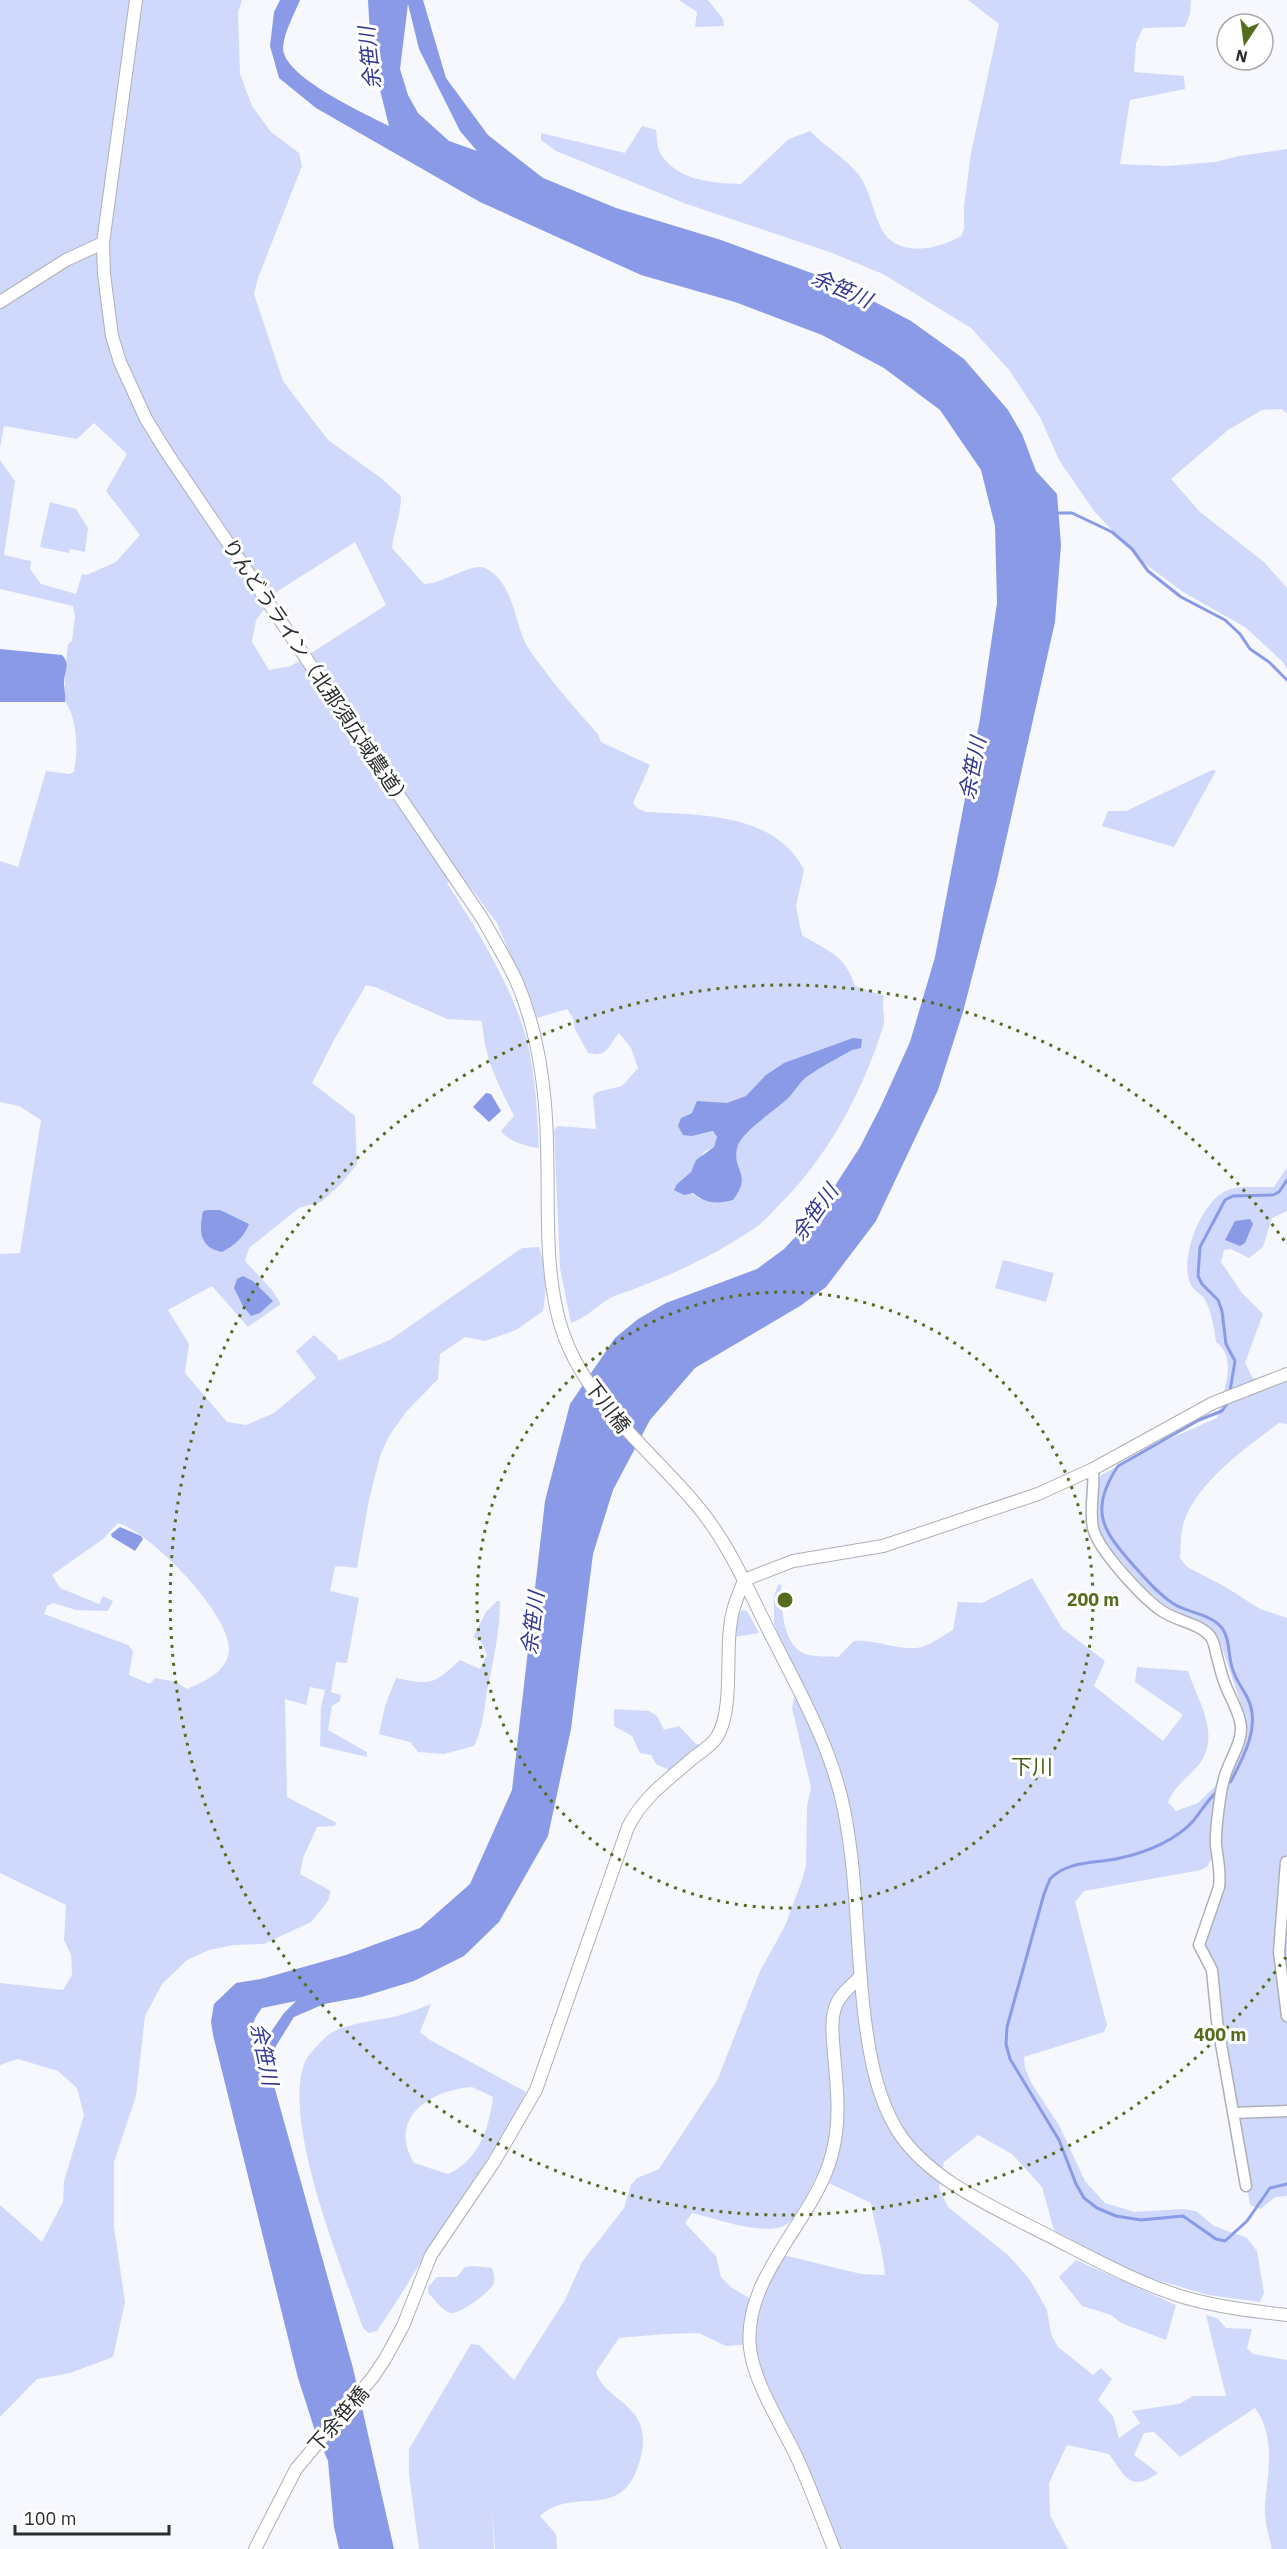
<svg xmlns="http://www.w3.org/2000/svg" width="1287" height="2549" viewBox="0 0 1287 2549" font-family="'IBM Plex Sans','Noto Sans JP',sans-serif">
  <rect width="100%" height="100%" fill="#f6f8fe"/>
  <path fill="#d0d9fb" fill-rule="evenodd" d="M0,0H242L238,12L240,74L252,106L271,132L299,153L302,166L258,278L254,294L283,381L328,440L381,478L401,496C401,514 394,530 392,548L424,584C442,584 472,562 485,568C511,580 514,616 524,640C527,648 534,656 539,663C557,688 577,711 598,734L601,742L650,765L633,803L637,808L646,812C701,815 775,813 804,870L796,906L802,935C828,952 844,953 855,986L884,996C881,1007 886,1018 883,1027C862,1093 828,1157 778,1206C771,1213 764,1222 755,1228C714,1256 664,1279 617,1295C600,1301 588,1318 571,1323L560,1268L554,1130L558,1126L596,1129L593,1096L597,1092L622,1086L638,1068L631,1048L619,1033C608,1046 608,1058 588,1053L575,1029L573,1018L567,1009L537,1018L497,923L461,875L447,883C475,926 503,972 521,1021C535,1061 537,1106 539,1148C528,1147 507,1141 501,1131L514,1116C497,1081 485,1061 482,1021L447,1019L375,987L366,985L334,1040L312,1083L355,1116L357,1164L341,1184L321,1202L299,1208L249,1248L245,1261L272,1290L281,1304L248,1327L212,1286L168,1310L189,1344L185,1373L227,1422L246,1425L274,1413L316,1378L296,1351L314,1335L337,1356L338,1361L390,1340L522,1248L539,1247C547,1269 547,1288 543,1311L516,1330L485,1341L465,1337L440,1354L438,1379L406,1412L389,1436L380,1456L369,1500L357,1568L338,1566L335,1567L330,1591L359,1598L347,1663L336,1662L331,1692L341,1695L340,1701L332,1706L328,1730L367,1752V1757L320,1746L321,1707L325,1690L310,1687L306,1705L285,1699L287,1797L337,1823L334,1826L317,1827L303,1858L300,1874L331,1891L328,1901L311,1922L264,1944L234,1945L209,1950L187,1960L162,1984L145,2016L136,2096L114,2162V2227L125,2302L113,2357L70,2373L37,2379L0,2417V2205L42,2242L63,2202L64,2181L84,2115L77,2088L58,2071L18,2059L0,2065V1983L63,1990L72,1975L71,1955L64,1940L66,1905L0,1873V1254L20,1253L41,1120L19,1106L0,1102V861L18,867L46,771L69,774L74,772C77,752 78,736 72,716C71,710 66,705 65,699C64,681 66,663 68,644L72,641L75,617L73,606L0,589V460L15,481L4,555L31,561L30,569L41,584L76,594L82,574L87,575L116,562L140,535L106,491L127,454L94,423L77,439L4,426L0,448ZM355,542L386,605L291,666L269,670L252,642L256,620L278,591ZM749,1103L732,1153L700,1199L677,1184L691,1172L704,1152L714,1147L717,1137L714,1131L692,1136L681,1118L691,1113L720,1112ZM118,1523C150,1532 232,1615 229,1651C226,1673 205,1681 187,1689L176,1682L155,1678L150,1684L129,1675L133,1651L128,1645L44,1614L47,1606L53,1603L76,1610L108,1611L113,1601L103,1596L99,1604L60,1588L52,1575L103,1539Z
    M679,0H708L723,19L724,26L695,27L697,12Z
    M968,0H1191L1190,14L1185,27L1143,28L1136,43L1134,72L1184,76L1185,89L1130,100L1120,164L1167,166L1215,162L1239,156L1287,149V414L1282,409L1262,410L1228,430L1171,479L1200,512L1264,562L1287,588V670L1284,663L1245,627L1183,592L1140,560L1094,511L1059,460L1040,417L1009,370L971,328L883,274L832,253L684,203L556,151L541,140V133L625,153L642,126L656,130C657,136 657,147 660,153C677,181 713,183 741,184L789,139L810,131C825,147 846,158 859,175C870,190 872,209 880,226C895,259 937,250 961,236L964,229V206L971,153L999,24Z
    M50,502L76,509L88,528L85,552L70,549L69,553L40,547Z
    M1212,770L1216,771L1174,847L1102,826L1108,811H1126Z
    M1287,1167V1211L1272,1218L1263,1247L1249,1258L1231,1249L1224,1250L1221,1262L1242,1293L1263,1314L1245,1363L1252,1377L1264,1386L1287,1377V1424L1279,1423C1247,1447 1197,1482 1184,1522C1180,1533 1181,1547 1180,1558L1187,1567L1224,1586L1260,1609L1287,1618V2196L1275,2197L1261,2209L1250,2205L1212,1962L1205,1945L1222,1858L1210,1860L1208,1866L1201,1870L1084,1891L1075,1902L1107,2025L1104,2032L1024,2057L1025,2068L1032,2084L1059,2125L1085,2181L1105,2203L1135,2212L1182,2209L1196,2211L1214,2226L1247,2238L1257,2251L1264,2293L1260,2302L1208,2295L1140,2275L1054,2230L1042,2187L1012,2154L978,2135L944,2162L939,2188L948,2207L1008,2255L1030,2280L1047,2310L1051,2334L1058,2347L1093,2375L1101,2368L1112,2379L1098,2400L1113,2416L1119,2438L1140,2423L1132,2411L1179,2404L1193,2396H1226L1206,2315L1217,2318L1226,2328L1252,2329L1247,2348L1253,2354L1287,2360V2549H1272C1269,2536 1264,2521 1265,2507C1267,2473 1277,2439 1255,2408L1180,2457L1154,2432L1144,2433L1134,2455L1158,2473C1130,2493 1126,2477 1109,2454L1067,2445L1049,2483L1050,2515L1068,2549H837L802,2459L764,2378L753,2344L726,2346L699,2333L665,2334L619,2338L596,2372C603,2395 631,2401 640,2424C645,2437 643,2447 640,2460C622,2525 576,2484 540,2516L556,2534L557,2549H495L492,2511L494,2549H419L409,2474V2449L471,2344L479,2345L514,2380L565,2300L582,2262L624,2208L631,2185L637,2178L659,2169L717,2081L760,1971L785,1926L801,1883L806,1866L807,1807L811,1787L792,1708L798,1680L774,1624V1596L778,1585L781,1584C782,1606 781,1649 809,1655C818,1657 828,1656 838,1657L854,1641C877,1639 900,1652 922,1647C932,1644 944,1635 953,1630L958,1602L982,1603L1032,1578L1062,1628L1105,1661L1094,1686L1163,1741L1183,1715L1135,1682L1137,1667L1188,1671C1198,1702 1223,1736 1197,1767C1185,1780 1175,1786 1168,1802L1176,1811L1198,1803L1231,1771L1245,1728L1242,1707L1218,1636L1206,1627L1166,1606L1143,1586L1102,1540L1097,1521L1098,1486L1101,1475L1167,1440L1217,1418C1221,1395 1240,1360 1216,1342C1214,1327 1212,1312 1204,1298C1200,1293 1194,1291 1191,1285C1178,1259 1202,1199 1228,1190C1241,1185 1261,1188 1274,1187ZM816,2177L871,2203C875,2228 883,2250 885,2275L861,2274L783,2255L757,2308L749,2298L732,2288L721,2277L716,2256L685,2223L692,2213C715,2218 767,2238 787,2224C801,2215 808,2191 816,2177Z
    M1003,1260L1054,1273L1046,1302L995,1288Z
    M497,1601H500C500,1632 493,1661 487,1691C484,1710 483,1728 474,1746L444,1754L418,1752L410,1742L379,1734L385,1706L396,1678C432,1685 433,1685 460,1660L480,1669L487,1655L482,1643L473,1637L486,1612Z
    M742,1610L747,1611L759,1633L735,1637L737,1615Z
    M614,1709L649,1711L657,1716L664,1730L679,1726L696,1744L700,1745L669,1770L656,1764L651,1755L640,1753L632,1736L614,1726Z
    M431,2004L420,2032L430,2040L526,2092C501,2140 471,2184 441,2230C419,2264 400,2298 377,2331L369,2333L363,2328C341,2265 283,2126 304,2064C307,2055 320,2043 327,2036C343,2023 377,2021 397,2016C409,2013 420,2008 431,2004ZM472,2087L493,2097C489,2129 479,2160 448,2174L414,2163C387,2118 430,2090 472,2087Z
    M1076,2260L1176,2305L1166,2340L1121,2323L1111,2315L1082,2306L1059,2277Z
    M474,2266L492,2268C494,2274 496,2280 492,2286C487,2294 459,2315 450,2313C442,2310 435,2300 429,2294L428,2287L437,2277H457L465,2267Z"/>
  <path fill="#8a9ae7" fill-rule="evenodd" d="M280,0H300C294,15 284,32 283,48C283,77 366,114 389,126L371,54L368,0H423L446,78L488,135L543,178L616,208L721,240L839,283L911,321L964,359L1008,410L1022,434L1036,471L1057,494L1061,545L1055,622L997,880L963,1012L938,1090L876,1221L826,1287L800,1306L695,1368L650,1420L613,1490L593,1554L571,1729L548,1836L499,1922L464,1956L414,1981L362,1997L324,2004L294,2017L276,2046L271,2075L353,2368L394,2549H339L334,2527L328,2461L315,2431L298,2378L213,2035L211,2022L214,2004L236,1983L261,1979L346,1955L420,1928L470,1884L512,1790L545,1501L570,1404L615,1338L638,1319L666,1303L757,1269L784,1249L802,1230L829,1195L860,1147L880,1108L910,1042L935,957L980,719L997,603L995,526L981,470L940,410L884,368L822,335L735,302L641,275L480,202L316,108L279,78L270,46L274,12ZM408,4L419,49L460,131L477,151L449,141L418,113L408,95L400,69ZM296,2001L284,2013L266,2039L259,2062C252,2039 246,2028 262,2008Z
    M0,649L62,655C71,664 64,672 64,683C64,689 66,695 65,702H0Z
    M853,1038L862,1039L861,1048L852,1050C838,1058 822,1066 808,1076C800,1081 796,1090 790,1096C778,1109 740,1132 737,1148C732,1172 753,1173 733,1200C718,1204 706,1204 693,1193L684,1195L674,1190L677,1184L691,1172L696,1160L714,1147L717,1137L713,1131L692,1136L683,1135L678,1126L681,1118L692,1113L697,1101L727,1103L746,1096L766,1075L784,1063Z
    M486,1093L491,1094L501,1111L489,1122L473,1107Z
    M209,1210H220L249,1224C244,1237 235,1245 222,1252C199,1247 199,1231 203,1211Z
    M1250,1219L1253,1224L1245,1243L1240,1246L1225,1240L1235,1221Z
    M243,1276L253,1281L273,1301L260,1313L251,1316L243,1306L234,1288L237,1279Z
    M120,1527L141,1536L143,1539L135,1551L112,1537L111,1534Z"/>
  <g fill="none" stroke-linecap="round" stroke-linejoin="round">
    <path stroke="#8a9ae7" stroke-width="3" d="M1057,513H1072L1112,532L1132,549L1148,571L1181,597L1225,620L1240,634L1250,649L1269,662L1287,680
      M1230,1391L1235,1361L1226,1344L1222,1311L1218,1300L1202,1284L1198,1276L1200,1247L1225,1200L1233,1196L1273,1195L1279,1192L1287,1180
      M1226,1785L1231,1781C1243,1758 1261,1726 1248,1699C1243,1688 1235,1680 1232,1667C1228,1655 1230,1638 1222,1628C1211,1614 1188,1613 1174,1604C1158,1594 1146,1579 1134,1566C1103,1531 1088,1511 1118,1466L1199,1420L1222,1411L1229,1401
      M1218,1791C1208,1799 1202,1810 1194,1820C1177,1840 1145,1853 1120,1858C1096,1864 1068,1860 1050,1879L1044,1894L1007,2027L1006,2044L1010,2059L1059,2140L1076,2184L1084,2198L1097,2208L1116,2216L1141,2220L1183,2216L1216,2239L1225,2241L1247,2221L1270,2188L1287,2184"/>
    <g stroke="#afb0b6" stroke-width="13">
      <path id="minor" d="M1093,1469C1095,1488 1089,1509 1093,1528C1098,1550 1143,1598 1162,1611C1176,1621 1199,1623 1210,1636C1214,1641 1215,1648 1216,1653C1219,1664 1221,1674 1225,1684C1230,1698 1240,1712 1241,1727C1242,1744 1228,1762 1224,1779C1220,1792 1215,1833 1216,1846C1218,1861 1221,1873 1219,1887L1199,1945L1212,1970L1217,2021L1246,2186
        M1286,1862L1279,1952L1287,2016
        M1233,2113L1287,2111"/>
    </g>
    <g stroke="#afb0b6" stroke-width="14">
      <path id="tertiary" d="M136,0L103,243L104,274L112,336L120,362L146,419L167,453L482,918C494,939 506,959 516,980C538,1031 546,1090 547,1144C549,1202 544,1263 559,1320C580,1397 645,1444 694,1502C723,1535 742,1576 761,1615C791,1677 831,1742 844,1810C858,1879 856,1951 865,2020C870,2058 877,2097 897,2130C929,2182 1002,2211 1055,2239C1096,2260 1138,2283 1183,2297C1217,2307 1252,2311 1287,2315
        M0,302L66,260L103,243
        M255,2549L296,2469L373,2377L385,2359L403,2326L431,2255L494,2162L536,2090L628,1827C643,1797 668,1780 693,1758C701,1752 712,1745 717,1737C733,1711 726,1659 730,1628C731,1611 738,1596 744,1580L793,1561L883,1546L1038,1494L1093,1469L1213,1403L1287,1374
        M834,2549C822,2519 811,2489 798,2460C783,2427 754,2384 750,2348C742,2276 816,2219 832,2154C841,2121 837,2088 834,2054C833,2039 830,2020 836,2005C841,1993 851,1986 860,1977"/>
    </g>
    <use href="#minor" stroke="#fff" stroke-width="10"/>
    <use href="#tertiary" stroke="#fff" stroke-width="12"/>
  </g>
  <g fill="none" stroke="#566c1d" stroke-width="3" stroke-dasharray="3 6">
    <circle cx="785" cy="1600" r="308"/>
    <path d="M1286 1957A615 615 0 1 1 1286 1243"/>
  </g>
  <g text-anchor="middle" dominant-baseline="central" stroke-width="6" stroke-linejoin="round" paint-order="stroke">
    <g font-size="20" fill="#2c2d2f" stroke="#fff">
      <text transform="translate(317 673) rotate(56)">りんどうライン（北那須広域農道）</text>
      <text transform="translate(608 1406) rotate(53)">下川橋</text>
      <text transform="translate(338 2419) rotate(-49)">下余笹橋</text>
    </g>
    <g font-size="21" font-style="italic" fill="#323892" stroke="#fff">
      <text transform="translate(369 58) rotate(-96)">余笹川</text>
      <text transform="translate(842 288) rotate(24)">余笹川</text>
      <text transform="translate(972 768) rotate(-79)">余笹川</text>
      <text transform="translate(814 1212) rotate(-54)">余笹川</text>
      <text transform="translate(532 1623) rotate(-83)">余笹川</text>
      <text transform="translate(265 2054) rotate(78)">余笹川</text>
    </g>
    <g font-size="21" fill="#495d14" stroke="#fff">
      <text x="1032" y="1766">下川</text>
    </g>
  </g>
  <circle cx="785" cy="1600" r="9" fill="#566c1d" stroke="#fff" stroke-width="3"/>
  <g font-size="18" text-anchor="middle" font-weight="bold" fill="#566c1d" stroke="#fff" stroke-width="6" stroke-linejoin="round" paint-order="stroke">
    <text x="1093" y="1606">200 m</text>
    <text x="1220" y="2041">400 m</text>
  </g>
  <g transform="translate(1245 42) rotate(193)"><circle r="28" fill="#ffffff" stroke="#ababac" stroke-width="1.5"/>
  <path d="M0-4.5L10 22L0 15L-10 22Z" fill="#566c1d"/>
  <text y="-9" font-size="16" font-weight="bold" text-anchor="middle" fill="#2c2d2f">N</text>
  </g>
  <path d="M15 2525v9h154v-9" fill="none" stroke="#2c2d2f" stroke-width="3"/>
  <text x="24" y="2525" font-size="18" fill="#2c2d2f" stroke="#ffffff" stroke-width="4.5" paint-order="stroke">100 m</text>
</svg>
